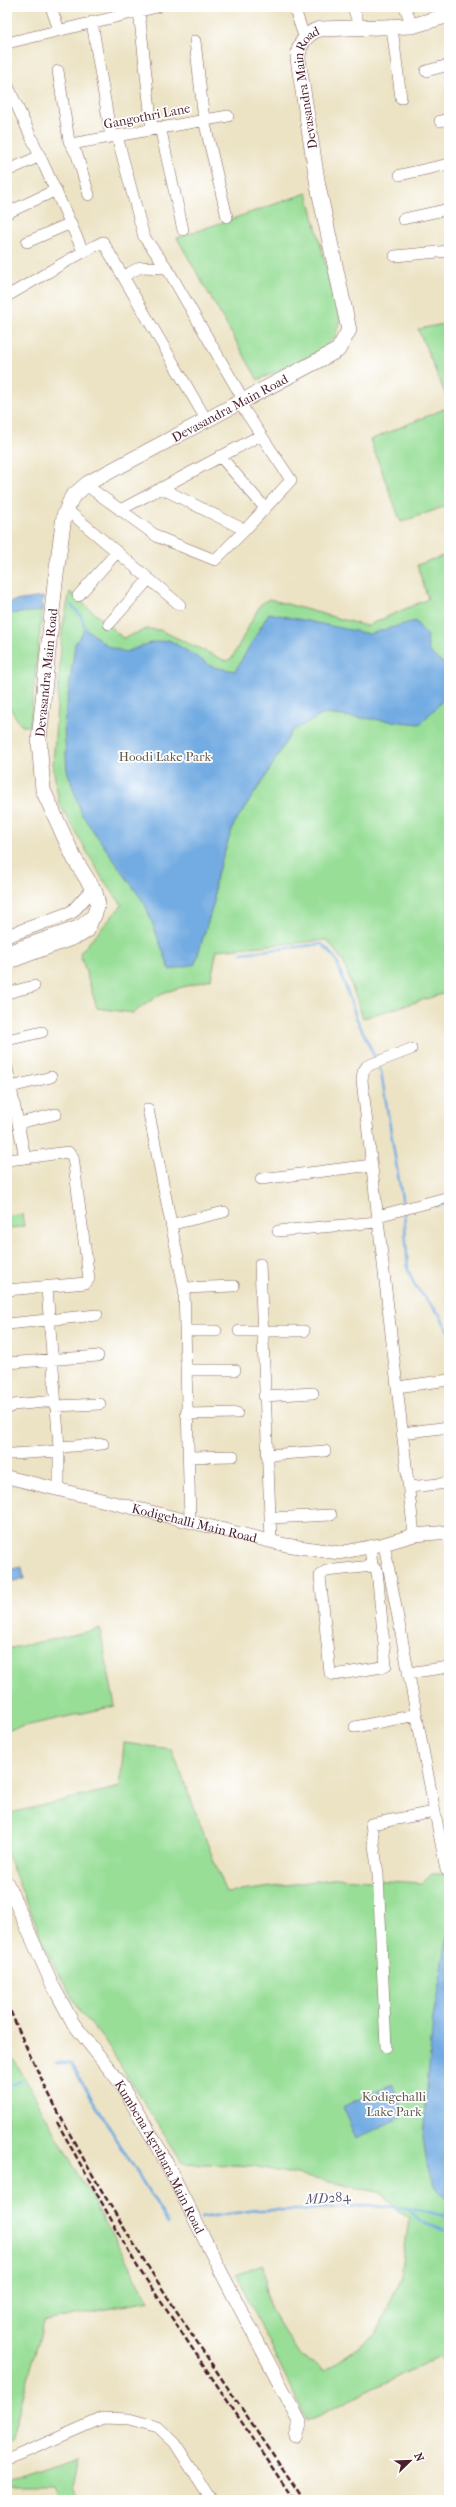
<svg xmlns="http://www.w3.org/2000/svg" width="456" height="2507" viewBox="0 0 456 2507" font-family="'IM FELL French Canon',serif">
  <rect width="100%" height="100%" fill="#fff"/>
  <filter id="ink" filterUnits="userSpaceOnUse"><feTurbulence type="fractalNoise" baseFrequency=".025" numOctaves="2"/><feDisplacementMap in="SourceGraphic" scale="8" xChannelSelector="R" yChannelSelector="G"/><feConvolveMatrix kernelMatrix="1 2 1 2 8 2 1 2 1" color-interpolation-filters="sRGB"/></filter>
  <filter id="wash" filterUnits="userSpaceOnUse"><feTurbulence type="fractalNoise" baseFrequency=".012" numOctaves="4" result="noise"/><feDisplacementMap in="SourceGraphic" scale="16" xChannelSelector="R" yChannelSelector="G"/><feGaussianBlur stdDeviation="0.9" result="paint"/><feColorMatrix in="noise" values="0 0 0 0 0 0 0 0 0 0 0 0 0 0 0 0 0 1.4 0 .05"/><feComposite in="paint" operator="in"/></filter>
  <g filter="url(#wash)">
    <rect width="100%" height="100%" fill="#ece3c4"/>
    <path fill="#98de97" stroke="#717e61" d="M307,193L340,319L335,337L317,353L258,380L177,238Z
      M449,323V403L418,329Z
      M449,407V505L401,522L370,440Z
      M449,554V992L363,1018L343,961L327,940L217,950L211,979L162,993L133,1013L97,1008L80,953L122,905L102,878L59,803L53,766L62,630L70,592L123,638L147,629L160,630L226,661L232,658L260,605L269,599L366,626L428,599L417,565Z
      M42,611L30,726H22L7,704V614Z
      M22,1214L24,1226L7,1229V1217Z
      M100,1629L115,1706L7,1730V1649Z
      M124,1743L172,1749L226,1893L339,1878L422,1883L432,1874H449V2364L440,2356L307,2421L236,2274L263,2264L269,2307L299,2354L325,2371L376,2334L401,2277L409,2217L398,2211L382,2193L254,2166L183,2163L104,2040L80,2011L52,1962L7,1855V1814L120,1787Z
      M14,2059L149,2301L44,2321L11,2440L7,2442V2061Z
      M78,2458L72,2487L77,2500H59L54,2487H7V2482Z"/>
    <path fill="#73ace2" stroke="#5e6686" d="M43,597L42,611L7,614V602Z
      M269,613L369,634L415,621L426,634L429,652L449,668C449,701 441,702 420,724L324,714L292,731L266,776L234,824L215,880L214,902L195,964L170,970L145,904L82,815L67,770L64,726L75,644L85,628L109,647L126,652L150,643L169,640L213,667L235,671Z
      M22,1567L24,1579L7,1582V1570Z
      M449,1929V2201L438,2190L428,2172L423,2137L433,2018Z
      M392,2084L406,2115L356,2138L342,2107Z"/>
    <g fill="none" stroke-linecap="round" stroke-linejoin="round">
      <path stroke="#73ace2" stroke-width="2.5" d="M71,605L81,616L85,628
        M242,953L322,944L336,959L356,1017L376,1060
        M378,1065L381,1072L403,1205
        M436,1206L449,1203
        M404,1212L408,1270L415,1286L440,1315L449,1333
        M56,2063H70L168,2223
        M7,2087L21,2081
        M408,2207L445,2216L449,2215
        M201,2218L256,2210H305L353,2206L407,2207L420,2222L449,2232
        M184,2221H186"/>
    </g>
  </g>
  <g filter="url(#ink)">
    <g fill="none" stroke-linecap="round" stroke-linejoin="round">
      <g stroke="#836461" stroke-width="12">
        <path id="minor" d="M51,7L59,30
          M294,7L305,39
          M353,7L360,29
          M405,7L412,26
          M139,11L152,129
          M92,22L111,137
          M392,28L401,98
          M195,41L204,120L227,217
          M7,43L157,7
          M58,71L69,141L77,155L89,195
          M426,71L449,65
          M7,84L83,251
          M440,121L449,119
          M160,127L183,230
          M117,136L144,237L167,268L243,399
          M71,144L228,116
          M7,171L40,156
          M400,175L449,164
          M7,213L56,190
          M403,219L449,209
          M27,242L71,223
          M395,256L449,251
          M129,273L141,267L167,268
          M7,296C40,278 69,258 103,242L207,421
          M220,456L265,508
          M86,485L158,537L215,560L245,530
          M161,488L245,530L291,480L239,402
          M66,509L180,605
          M120,510L261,435
          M78,596L117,552
          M109,624L149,579
          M7,993L34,986
          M7,1040L42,1032
          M411,1049L367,1066L363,1072L362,1080L414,1535
          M7,1068L25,1158L68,1152L73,1157L89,1279L86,1283L7,1290
          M11,1087L51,1077
          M148,1109L184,1288L190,1520
          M19,1123L56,1114
          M7,1160L25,1158
          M261,1179L372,1165
          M378,1216L449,1197
          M173,1224L224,1212
          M278,1231L378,1222
          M260,1264L271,1541
          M47,1288L59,1447V1489
          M184,1288L234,1286
          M7,1324L97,1315
          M185,1331H216
          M239,1331H304
          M7,1363L98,1356
          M186,1370H235
          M397,1387L449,1380
          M264,1396L313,1393
          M55,1406L100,1404
          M7,1409L13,1405L55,1401
          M186,1414L237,1413
          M402,1433L449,1427
          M59,1447L103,1444
          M12,1454L59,1451
          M267,1455L325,1451
          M188,1457L233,1456
          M409,1487L449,1483
          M270,1518L331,1515
          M384,1544L446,1870
          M370,1547L372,1566L377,1570L386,1665L382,1667L334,1675L330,1673L320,1576L326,1571L372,1566
          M408,1673L449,1667
          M355,1727L416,1715
          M386,2047L378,1874L371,1824L434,1812
          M7,2460L103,2418L129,2419L158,2427L175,2443L211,2500"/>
      </g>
      <g stroke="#836461" stroke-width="14">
        <g id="tertiary">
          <path d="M7,936L72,912L88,894"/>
          <path d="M7,963L80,936L88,931L92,920"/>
          <path id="s1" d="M7,1477L286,1545L339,1553L384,1544L414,1535L449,1532"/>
          <path id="s2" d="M7,1883L53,1986L73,2023L118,2080L160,2150L221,2272L300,2422L295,2436"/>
        </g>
      </g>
      <g stroke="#836461" stroke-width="16">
        <g id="secondary">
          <path id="s3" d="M7,953L81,927L94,916L98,904L95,892L74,858L43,790L39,740L55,583L64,516L72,497L88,483L338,350L349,330L318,186L298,59C298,45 306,33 320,29L412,26L449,15"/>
        </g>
      </g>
      <use href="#minor" stroke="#fff" stroke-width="11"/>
      <use href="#tertiary" stroke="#fff" stroke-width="13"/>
      <use href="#secondary" stroke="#fff" stroke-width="15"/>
      <path stroke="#4a1f2b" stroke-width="2.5" stroke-dasharray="6 3" stroke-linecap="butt" d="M7,2003C81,2181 196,2340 304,2500
        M57,2122L137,2266L294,2500"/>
    </g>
  </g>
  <g text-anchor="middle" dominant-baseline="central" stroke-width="3.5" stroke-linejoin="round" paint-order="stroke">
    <g font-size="13" fill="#4a1f2b" stroke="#fff">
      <text stroke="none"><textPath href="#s3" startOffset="1108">Devasandra Main Road</textPath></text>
      <text transform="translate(147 116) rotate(-11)">Gangothri Lane</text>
      <text stroke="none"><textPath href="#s3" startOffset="713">Devasandra Main Road</textPath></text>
      <text stroke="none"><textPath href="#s3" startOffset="353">Devasandra Main Road</textPath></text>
      <text stroke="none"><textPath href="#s1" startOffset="193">Kodigehalli Main Road</textPath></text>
      <text stroke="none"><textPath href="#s2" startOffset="315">Kumbena Agrahara Main Road</textPath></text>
    </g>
    <g font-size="13" fill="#61584b" stroke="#fff">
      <text x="165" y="756">Hoodi Lake Park</text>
      <text x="394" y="2096">Kodigehalli<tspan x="394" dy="15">Lake Park</tspan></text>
    </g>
    <g font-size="14" font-style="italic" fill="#5a5774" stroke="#fff">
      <text transform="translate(328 2198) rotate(-4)">MD284</text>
    </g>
  </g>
  <rect width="456" height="2507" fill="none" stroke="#fff" stroke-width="24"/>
  <g transform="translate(410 2461) rotate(67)" stroke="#ffffff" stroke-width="3" paint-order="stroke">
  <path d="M0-3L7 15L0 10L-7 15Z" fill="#4a1f2b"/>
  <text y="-6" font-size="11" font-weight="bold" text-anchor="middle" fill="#4a1f2b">N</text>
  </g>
</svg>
